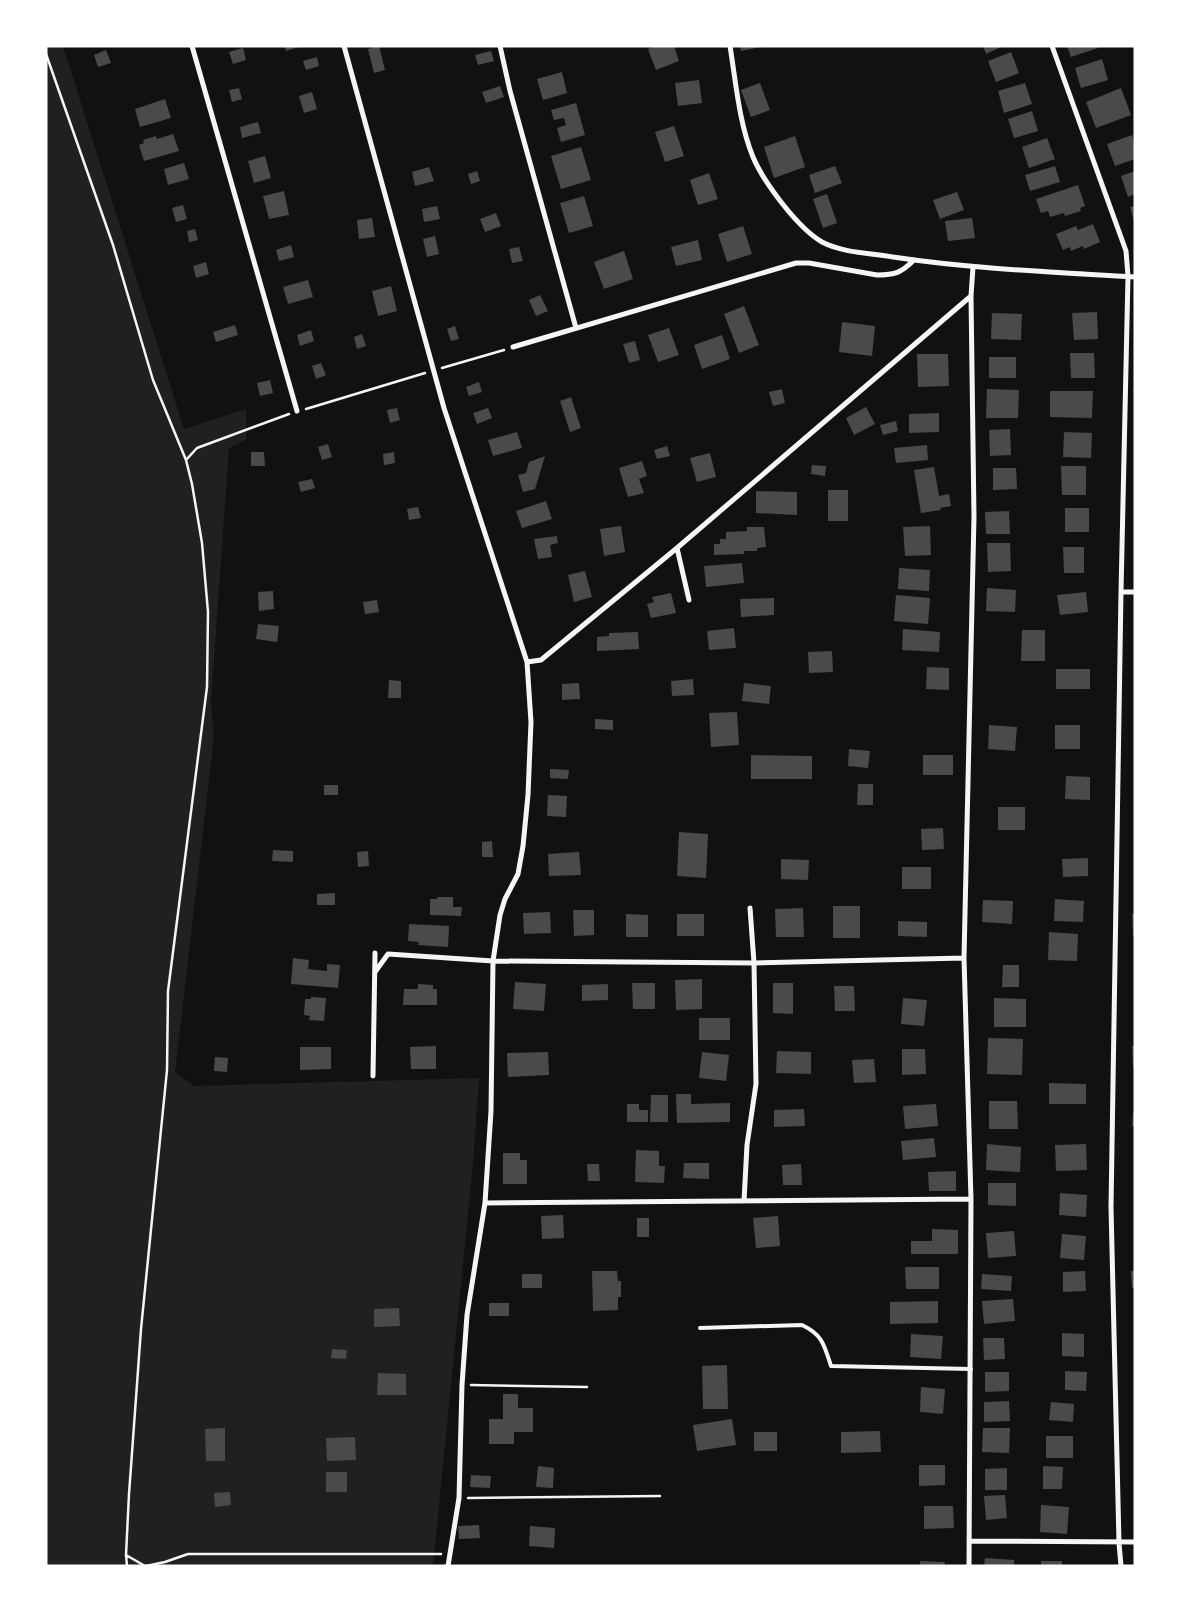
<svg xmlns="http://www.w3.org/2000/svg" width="1181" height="1612" viewBox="0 0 1181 1612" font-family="'Titillium Web',sans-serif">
  <rect width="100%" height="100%" fill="#111"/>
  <path fill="#202020" d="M46,46H63L184,429L246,409V440L229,448L211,702L214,737L175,1072L194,1086L479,1078L473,1164L433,1566H46Z"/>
  <path fill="#4a4a4a" d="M285,46H299V47L286,51Z
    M379,46L385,70L374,73L368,49Z
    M655,46H674L679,61L656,70L648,49Z
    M740,46H761V47L741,51Z
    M983,46H1003L986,54Z
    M1067,46H1097L1098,48L1071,57Z
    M243,48L246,60L233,64L229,52Z
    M106,50L111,63L98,67L94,55Z
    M491,51L494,61L478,65L475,55Z
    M1011,52L1019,73L996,82L988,61Z
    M317,57L319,66L306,70L303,61Z
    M1102,59L1108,80L1081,88L1075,68Z
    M562,72L567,93L543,100L537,79Z
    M699,80L702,103L678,106L675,83Z
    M760,83L770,110L751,117L741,90Z
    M1025,83L1032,104L1004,113L998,91Z
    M500,86L504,97L486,103L482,92Z
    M239,88L242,99L232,102L229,90Z
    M1121,88L1131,115L1096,128L1086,102Z
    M312,92L317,109L304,113L299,96Z
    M165,99L171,118L140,127L135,109Z
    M576,103L585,135L561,142L557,128L566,125L564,118L554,120L551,110Z
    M1032,111L1038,131L1014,138L1008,119Z
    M258,122L261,133L242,138L240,127Z
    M674,126L684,156L665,162L655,132Z
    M173,134L179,151L144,161L139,145L144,143L143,140L156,136L157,139Z
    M1132,135L1135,144V159L1115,166L1107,144Z
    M795,136L805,167L774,178L764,147Z
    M1047,138L1055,159L1029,168L1022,147Z
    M581,147L591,180L561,189L551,156Z
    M265,156L271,178L254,183L248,161Z
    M184,163L189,179L168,185L164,169Z
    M835,166L842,183L815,193L809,175Z
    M1055,166L1060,182L1030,191L1025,175Z
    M429,167L434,181L415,186L412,172Z
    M477,171L480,181L471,184L468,174Z
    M1135,171V194L1128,197L1121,176Z
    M709,173L718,199L698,205L690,180Z
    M1078,185L1085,206L1080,208L1081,211L1065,216L1064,213L1050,217L1048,211L1041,213L1036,199Z
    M284,191L289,215L269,219L263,196Z
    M957,192L964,210L940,219L933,200Z
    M827,194L837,223L823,228L813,199Z
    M584,196L593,226L569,233L560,203Z
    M183,205L187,219L176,222L172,208Z
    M437,206L440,219L424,222L422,209Z
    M1135,206V221H1134L1130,207Z
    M496,213L501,226L485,232L480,219Z
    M372,218L375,237L359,239L357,220Z
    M972,218L975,238L948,241L945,221Z
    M1093,224L1100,242L1084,249L1083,246L1071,251L1070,247L1063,250L1056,234L1076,226L1078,230Z
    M743,226L752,254L727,262L718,234Z
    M195,229L198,240L189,242L187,231Z
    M435,236L439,254L427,257L423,239Z
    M698,240L702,260L676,266L671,247Z
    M291,245L294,257L279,261L276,250Z
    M519,247L523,261L512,263L509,249Z
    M624,251L633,279L604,289L594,262Z
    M206,262L209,274L196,278L193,266Z
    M308,280L313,297L288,304L283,287Z
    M391,286L397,311L378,316L372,291Z
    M540,295L548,311L536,316L529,300Z
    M744,306L759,345L739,353L724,314Z
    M1097,312L1098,339L1074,340L1072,313Z
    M992,313L1022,314L1021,340L991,339Z
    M842,322L875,326L872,356L839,352Z
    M235,325L238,335L216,342L213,332Z
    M455,326L459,339L451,341L447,329Z
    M669,328L679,355L658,362L648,335Z
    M311,330L314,341L300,346L297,335Z
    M362,334L366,346L357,349L354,337Z
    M722,335L730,359L702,369L694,345Z
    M635,341L640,360L629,363L623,344Z
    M1070,353H1094L1095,378H1071Z
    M917,354H948L949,386L918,387Z
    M989,357H1016V378H989Z
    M321,363L326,375L316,379L312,366Z
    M270,380L273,393L260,396L257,383Z
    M479,382L482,392L469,396L466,387Z
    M782,389L785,403L773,406L769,392Z
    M987,389L1019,390L1018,418H986Z
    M1050,391H1093L1092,418L1050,417Z
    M571,397L581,428L570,432L560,401Z
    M866,407L875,424L854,435L846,418Z
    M397,408L400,420L390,423L387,410Z
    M488,408L492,418L477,424L473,413Z
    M939,413V432L909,433V414Z
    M896,421L898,431L883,435L880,425Z
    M1010,429L1011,455L990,456L989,430Z
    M517,432L522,448L493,456L488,440Z
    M1064,432L1092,433L1091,458L1063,457Z
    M328,444L332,457L322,460L318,447Z
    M927,445L928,460L896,463L894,448Z
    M667,446L670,456L657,459L654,450Z
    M251,452H264L265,466H251Z
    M394,452L395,463L384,465L383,454Z
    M710,453L716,477L697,482L690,458Z
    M545,456L535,489L523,492L518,475L526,473L529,462Z
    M642,461L647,476L639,479L644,493L628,497L619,468Z
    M812,465L826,466L825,476L811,474Z
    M1061,466H1086V495H1062Z
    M934,467L939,496L949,494L951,506L940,508L941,510L921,513L914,470Z
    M993,468H1016L1017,489L993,490Z
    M312,479L315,488L301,492L298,482Z
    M828,490H848V521H828Z
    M756,491L797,492V515L756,513Z
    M546,501L552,519L522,528L516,511Z
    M418,507L421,518L409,520L407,509Z
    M1065,508H1089V532H1065Z
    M1009,511L1010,534H986L985,512Z
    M621,526L625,552L604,556L600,529Z
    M930,526L931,555L905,556L903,527Z
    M747,527H764L766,547L757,548V551H744V554L714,555V544H720V539H726V532L747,531Z
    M557,536L558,543L550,545L552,557L538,559L534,539Z
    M987,543H1010L1011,571L988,572Z
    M1063,547H1084V573H1064Z
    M742,563L744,583L706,587L704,566Z
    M899,568L930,570L929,591L898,589Z
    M585,571L592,597L574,602L568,575Z
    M987,588L1016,590L1015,612L986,611Z
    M273,591L274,609L259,611L258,592Z
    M1086,592L1088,612L1060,615L1057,595Z
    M671,593L676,613L651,618L647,604L654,602L652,597Z
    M896,595L930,598L928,624L894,621Z
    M774,598V615L741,617L740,599Z
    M377,600L379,612L365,614L363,602Z
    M258,624L279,626L277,642L256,639Z
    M734,628L736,648L709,650L707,631Z
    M903,629L940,632L939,652L902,650Z
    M1022,630H1045V661H1021Z
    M638,632L639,649L597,651V637L609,636V633Z
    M832,651L833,672L809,673L808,652Z
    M927,667L949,668V690L926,689Z
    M1056,669H1090V689H1056Z
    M693,679L694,695L672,696L671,681Z
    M389,680L401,681V698H388Z
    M579,683L580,699L562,700V684Z
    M744,683L771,686L769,704L742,701Z
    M737,712L739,745L711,747L709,713Z
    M595,719L613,720V730L595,729Z
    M989,725L1017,727L1015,751L988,749Z
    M1055,725H1080V749H1055Z
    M849,749L870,751L868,768L848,766Z
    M751,755L812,756V779H751Z
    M923,755H953V775H923Z
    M550,769L569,770L568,779L550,778Z
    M1066,776L1090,777V800L1065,799Z
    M858,784H873V805H857Z
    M324,785H338V795H324Z
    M548,795L567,796L566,817L547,816Z
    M998,807H1025V830H998Z
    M943,828L944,849L922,850L921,829Z
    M679,832L708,834L706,878L677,876Z
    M492,841L493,857H482V842Z
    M273,850L293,851V862L272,861Z
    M368,851L369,866L358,867L357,852Z
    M579,852L581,875L549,876L548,854Z
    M1088,858V876L1063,877L1062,859Z
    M781,859L809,860L808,880L781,879Z
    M902,867H931V889H902Z
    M335,893V905H317V894Z
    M437,897H453V907H462L461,916L430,915V899H437Z
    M1055,899L1084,901L1083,922L1054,921Z
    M983,900L1013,901L1012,924L982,922Z
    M833,906H860V938H833Z
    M803,908L804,937H776L775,909Z
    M573,910H594V935L574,936Z
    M550,912L551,933L524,934L523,913Z
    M626,914L648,915V937H626Z
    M677,914H704V936H677Z
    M1132,914H1135V936H1133Z
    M898,921L927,922V937L898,936Z
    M409,924L449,926L448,947L418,945L419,942L408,941Z
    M1049,932L1078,934L1077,961L1048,960Z
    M293,958L309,960L308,969L327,971V964L340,965L338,988L291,984Z
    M1003,965H1019V987H1002Z
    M702,979V1009L676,1010L675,980Z
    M515,982L546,984L544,1011L513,1009Z
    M632,983H655V1009H633Z
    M773,983H793V1014L773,1013Z
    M418,984L433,985V989H437V1005H403L404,989H418Z
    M608,984V1000L582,1001V985Z
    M834,986H854L855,1011H835Z
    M311,997L326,998L324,1021L309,1020L310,1016L304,1015L305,999H311Z
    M903,998L927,1000L924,1026L901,1024Z
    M994,998L1026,999V1027H994Z
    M699,1018H730V1040H699Z
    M988,1038L1023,1039L1022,1075L987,1074Z
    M436,1046V1069H411L410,1047Z
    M1132,1046H1135V1067H1133Z
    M300,1047H331V1069L300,1070Z
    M902,1049H925L926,1074L902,1075Z
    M777,1051L811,1052V1074L776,1073Z
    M548,1052L549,1075L508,1077L507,1053Z
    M702,1052L729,1055L726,1081L699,1078Z
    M215,1057L228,1058L227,1072L214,1071Z
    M874,1059L876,1082L854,1083L852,1060Z
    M1049,1083L1086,1084V1104H1049Z
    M676,1094H691V1104L730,1103V1122L677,1123Z
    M651,1095H668V1122H650Z
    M989,1101H1017L1018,1129H989Z
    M627,1104H639V1110H648V1122H627Z
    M936,1104L938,1126L905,1129L903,1106Z
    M804,1109L805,1126L774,1127V1110Z
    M1133,1112H1135V1127L1132,1126Z
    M934,1138L936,1157L903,1160L901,1141Z
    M987,1144L1021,1147L1020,1172L986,1170Z
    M1086,1144L1087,1170L1056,1171L1055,1145Z
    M636,1150L659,1151V1166H665L664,1183L635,1182Z
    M503,1153H520V1160H527V1184H503Z
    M684,1163H709V1179L683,1178Z
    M587,1164H599L600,1181H588Z
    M801,1164L802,1185H783L782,1165Z
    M956,1171V1191H929L928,1172Z
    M988,1183H1016V1206L988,1205Z
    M1060,1193L1087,1195L1086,1217L1059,1215Z
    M563,1215L564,1238L542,1239L541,1216Z
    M778,1216L780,1246L756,1248L753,1218Z
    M637,1218H649V1237H637Z
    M932,1229L958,1230V1254H911V1241H932Z
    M1014,1231L1016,1256L988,1258L986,1233Z
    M1062,1234L1086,1236L1084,1260L1060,1258Z
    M905,1267H939V1289H906Z
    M592,1271H617L618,1281H621V1297H618V1310L593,1311Z
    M1085,1271L1086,1291L1063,1292V1272Z
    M1131,1271H1135V1288H1132Z
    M522,1274H542V1288H522Z
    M982,1274L1012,1276L1011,1291L981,1289Z
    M1013,1299L1015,1321L984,1324L982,1301Z
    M938,1301V1323L890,1324V1302Z
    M489,1303H509V1316H489Z
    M399,1308L400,1326L374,1327V1309Z
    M1062,1333L1084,1334V1357L1062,1356Z
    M911,1334L943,1336L941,1359L910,1357Z
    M983,1338H1004L1005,1359L984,1360Z
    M332,1349L347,1350L346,1359L331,1358Z
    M727,1365L728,1409H703L702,1366Z
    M1065,1371L1087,1372L1086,1391L1065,1390Z
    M985,1372H1009V1391L985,1392Z
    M378,1373L406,1374V1395H377Z
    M921,1387L945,1389L943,1414L920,1412Z
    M503,1394H518V1408H533V1432H514V1444H489V1419H503Z
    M1009,1401L1010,1421L984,1422V1402Z
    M1051,1402L1074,1404L1073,1422L1049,1420Z
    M732,1419L736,1445L697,1451L693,1425Z
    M225,1428V1461H206L205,1429Z
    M983,1428H1010L1009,1453L982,1452Z
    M880,1431L881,1452L841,1453V1432Z
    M754,1432H777V1451H754Z
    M1046,1436H1073V1458H1046Z
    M355,1437L356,1460L327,1461L326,1438Z
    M919,1465H945V1485L919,1486Z
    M538,1466L554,1468L553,1488L536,1487Z
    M1043,1466L1063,1467L1062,1489H1043Z
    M1007,1468V1490H985V1469Z
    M326,1472H347V1492H326Z
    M471,1475L491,1476L490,1488L470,1487Z
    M230,1492L231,1505L215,1507L214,1493Z
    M1005,1495L1007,1518L986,1520L984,1496Z
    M1041,1505L1069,1507L1067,1534L1040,1532Z
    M924,1506H953L954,1528L924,1529Z
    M479,1525L480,1538L459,1539L458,1526Z
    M530,1526L555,1528L554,1548L529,1546Z
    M985,1558L1014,1560V1566H984Z
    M920,1561L945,1562L944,1566H920Z
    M1041,1561H1062V1566H1041Z"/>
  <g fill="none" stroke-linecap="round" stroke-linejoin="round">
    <path stroke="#f5f5f5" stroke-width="2.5" d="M46,54L113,245L153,380L186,460
      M442,368L504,350
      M306,409L425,373
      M471,1385L587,1387
      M468,1498L660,1496
      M126,1555L145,1566
      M127,1566L126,1555L129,1494L141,1329L167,1070L168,991L207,687L208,612L202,543L192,484L186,460L197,448L289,414
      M146,1566L165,1562L188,1554H441"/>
    <path stroke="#f5f5f5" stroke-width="4" d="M700,1328L802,1325C823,1335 824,1345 831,1366L971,1369"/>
    <path stroke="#f5f5f5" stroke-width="5" d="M192,46L297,411
      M344,46L444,408L527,662L531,722L528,795L523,846L518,874L505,899L500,915L493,961L491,1111L485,1203L467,1315L462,1385L459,1498L448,1566
      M500,46L510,91L576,328
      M730,46C736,83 739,123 753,157C764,183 798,228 822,242C843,253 870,253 893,257C973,269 1054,272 1135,277
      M1052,46L1126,251L1128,276L1121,592L1111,1207L1119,1543L1121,1566
      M513,347L796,263H809L877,275C895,275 901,273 914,260
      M677,548L689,600
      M1121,592H1135
      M527,662L541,660L677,548L971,296
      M375,972L388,954L493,961L754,963L964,958
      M373,1076L375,953
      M744,1201L747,1145L756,1084L754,963L750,908
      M485,1203L971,1199
      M969,1541L1135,1542
      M969,1566L971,1199L964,958L974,517L971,296L973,267"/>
  </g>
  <rect width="1181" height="1612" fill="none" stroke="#ffffff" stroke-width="95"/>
</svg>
